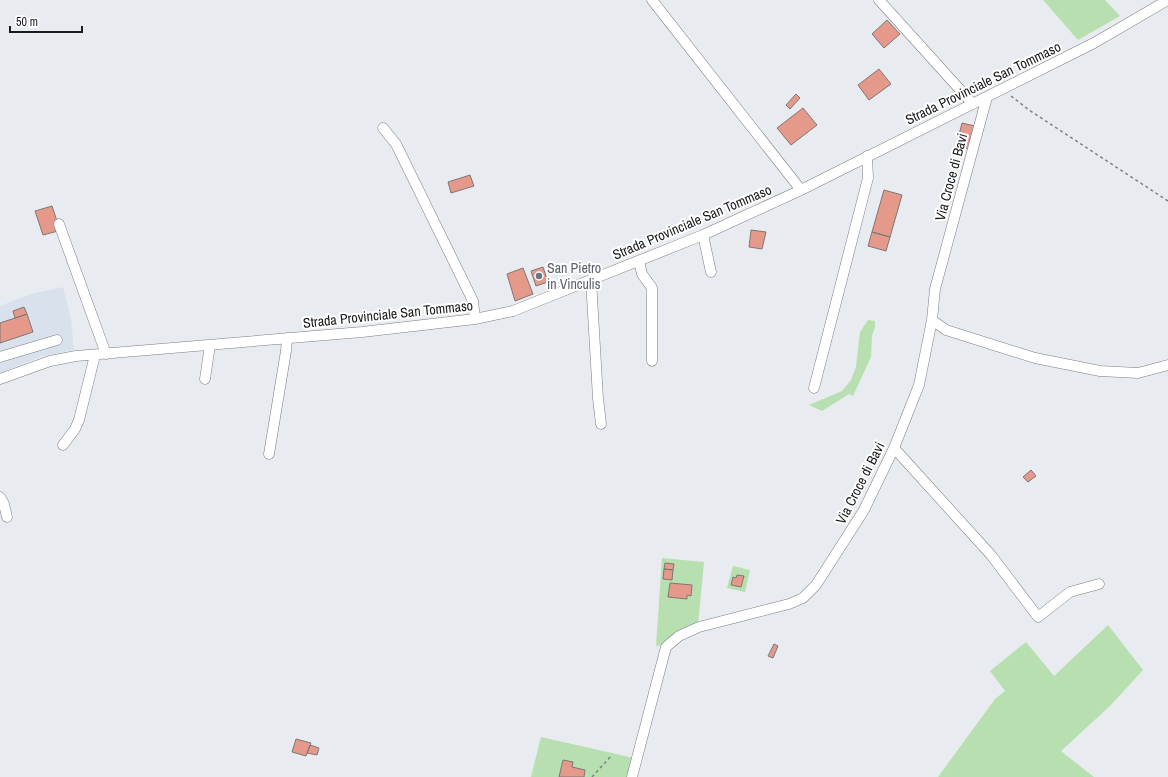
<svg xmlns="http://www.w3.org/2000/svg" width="1168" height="777" viewBox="0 0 1168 777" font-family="'Archivo Narrow',sans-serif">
  <rect width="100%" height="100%" fill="#e8ecf1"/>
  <path fill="#d9e1ed" d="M63,287L71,319L74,350L42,356L0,373V306L31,294Z"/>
  <path fill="#b8dfaf" d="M1043,0H1105L1120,16L1078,40Z
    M868,320L875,321V327L872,336L871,357L853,396L849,394L822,411L809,405L842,391L851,380L856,367L860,332Z
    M662,558L704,562L698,625L663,645L656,646Z
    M733,566L750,570L745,592L727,588Z
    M1108,625L1143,670L1110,706L1061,751L1094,777H938L995,699L1005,691L990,671L1026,642L1054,676Z
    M541,737L634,758L629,777H531Z"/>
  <path fill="#e4998b" stroke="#7e7776" d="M887,20L900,34L884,48L872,34Z
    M879,69L891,84L869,100L858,85Z
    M796,94L800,98L790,109L786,105Z
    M803,108L817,125L791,145L777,128Z
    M962,123L975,126L969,149L956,146Z
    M470,175L474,186L451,193L448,182Z
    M884,190L902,195L890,237L872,232Z
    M52,206L59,227L58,231L43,235L35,211Z
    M751,230L766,232L762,249L749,247Z
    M872,232L890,237L886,251L868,246Z
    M543,267L548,282L536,286L531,271Z
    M523,268L533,294L515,301L507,274Z
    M24,307L27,314L15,318L13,311Z
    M27,314L33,332L0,343V323Z
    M1031,470L1036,476L1028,482L1023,477Z
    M665,563L674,564L673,570L664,569Z
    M664,569L673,570L672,580L663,579Z
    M737,575L744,576L741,587L731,585L733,577L736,578Z
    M670,583L692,585L691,596L687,595V599L668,597Z
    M774,644L778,646L773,658L768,656Z
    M296,739L311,743L306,756L292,752Z
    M310,745L319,748L317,755L307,753Z
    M563,760L573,762L572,767L585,770L584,777H559Z"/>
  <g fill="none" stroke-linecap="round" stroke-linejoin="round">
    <g stroke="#7a7d82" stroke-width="11">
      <path id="minor" d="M652,0L801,190
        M879,0L973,104
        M383,128L396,144L473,301L475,319
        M59,224L106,354
        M703,235L711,272
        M639,261L642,274L652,288V361
        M591,280L598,398L601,424
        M932,320L946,330L1035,358L1100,371L1138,373L1168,365
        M0,357L57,340
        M0,379L50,361L76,356L362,332L475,319L513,311L703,235L801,190L1094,43L1168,0
        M205,379L210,345
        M814,388L868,178L867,156
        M63,445L75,429L79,420L95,355
        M894,448L991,555L1038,617L1070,592L1099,584
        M269,454L286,351L287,338
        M0,497L4,504L7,517
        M632,777L666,647L679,636L699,627L789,604L803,598L816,585L864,510L894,448L919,385L932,320L935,289L987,97"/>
    </g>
    <path stroke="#7e8084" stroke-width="1.5" stroke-dasharray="3 3" stroke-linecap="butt" d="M1011,96L1029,110L1168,201
      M592,777L611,756"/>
    <use href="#minor" stroke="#fff" stroke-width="10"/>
  </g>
  <circle fill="#6b7280" stroke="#fff" stroke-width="1.5" cx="539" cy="276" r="4"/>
  <g text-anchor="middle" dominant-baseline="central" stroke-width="4" stroke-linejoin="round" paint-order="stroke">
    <g font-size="14" fill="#191a1c" stroke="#fff">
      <text transform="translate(983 83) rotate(-26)">Strada Provinciale San Tommaso</text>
      <text transform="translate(951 177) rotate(-75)">Via Croce di Bavi</text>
      <text transform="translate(692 222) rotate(-23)">Strada Provinciale San Tommaso</text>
      <text transform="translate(388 314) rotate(-6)">Strada Provinciale San Tommaso</text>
      <text transform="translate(860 483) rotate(-63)">Via Croce di Bavi</text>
    </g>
    <g font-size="14" fill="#5b616d" stroke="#fff" text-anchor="start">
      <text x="547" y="268">San Pietro<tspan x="547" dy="16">in Vinculis</tspan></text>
    </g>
  </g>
  <path d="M10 26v6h72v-6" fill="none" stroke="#191a1c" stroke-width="2"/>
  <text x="16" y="26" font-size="12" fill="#191a1c" stroke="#ffffff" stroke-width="3" paint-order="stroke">50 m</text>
</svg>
